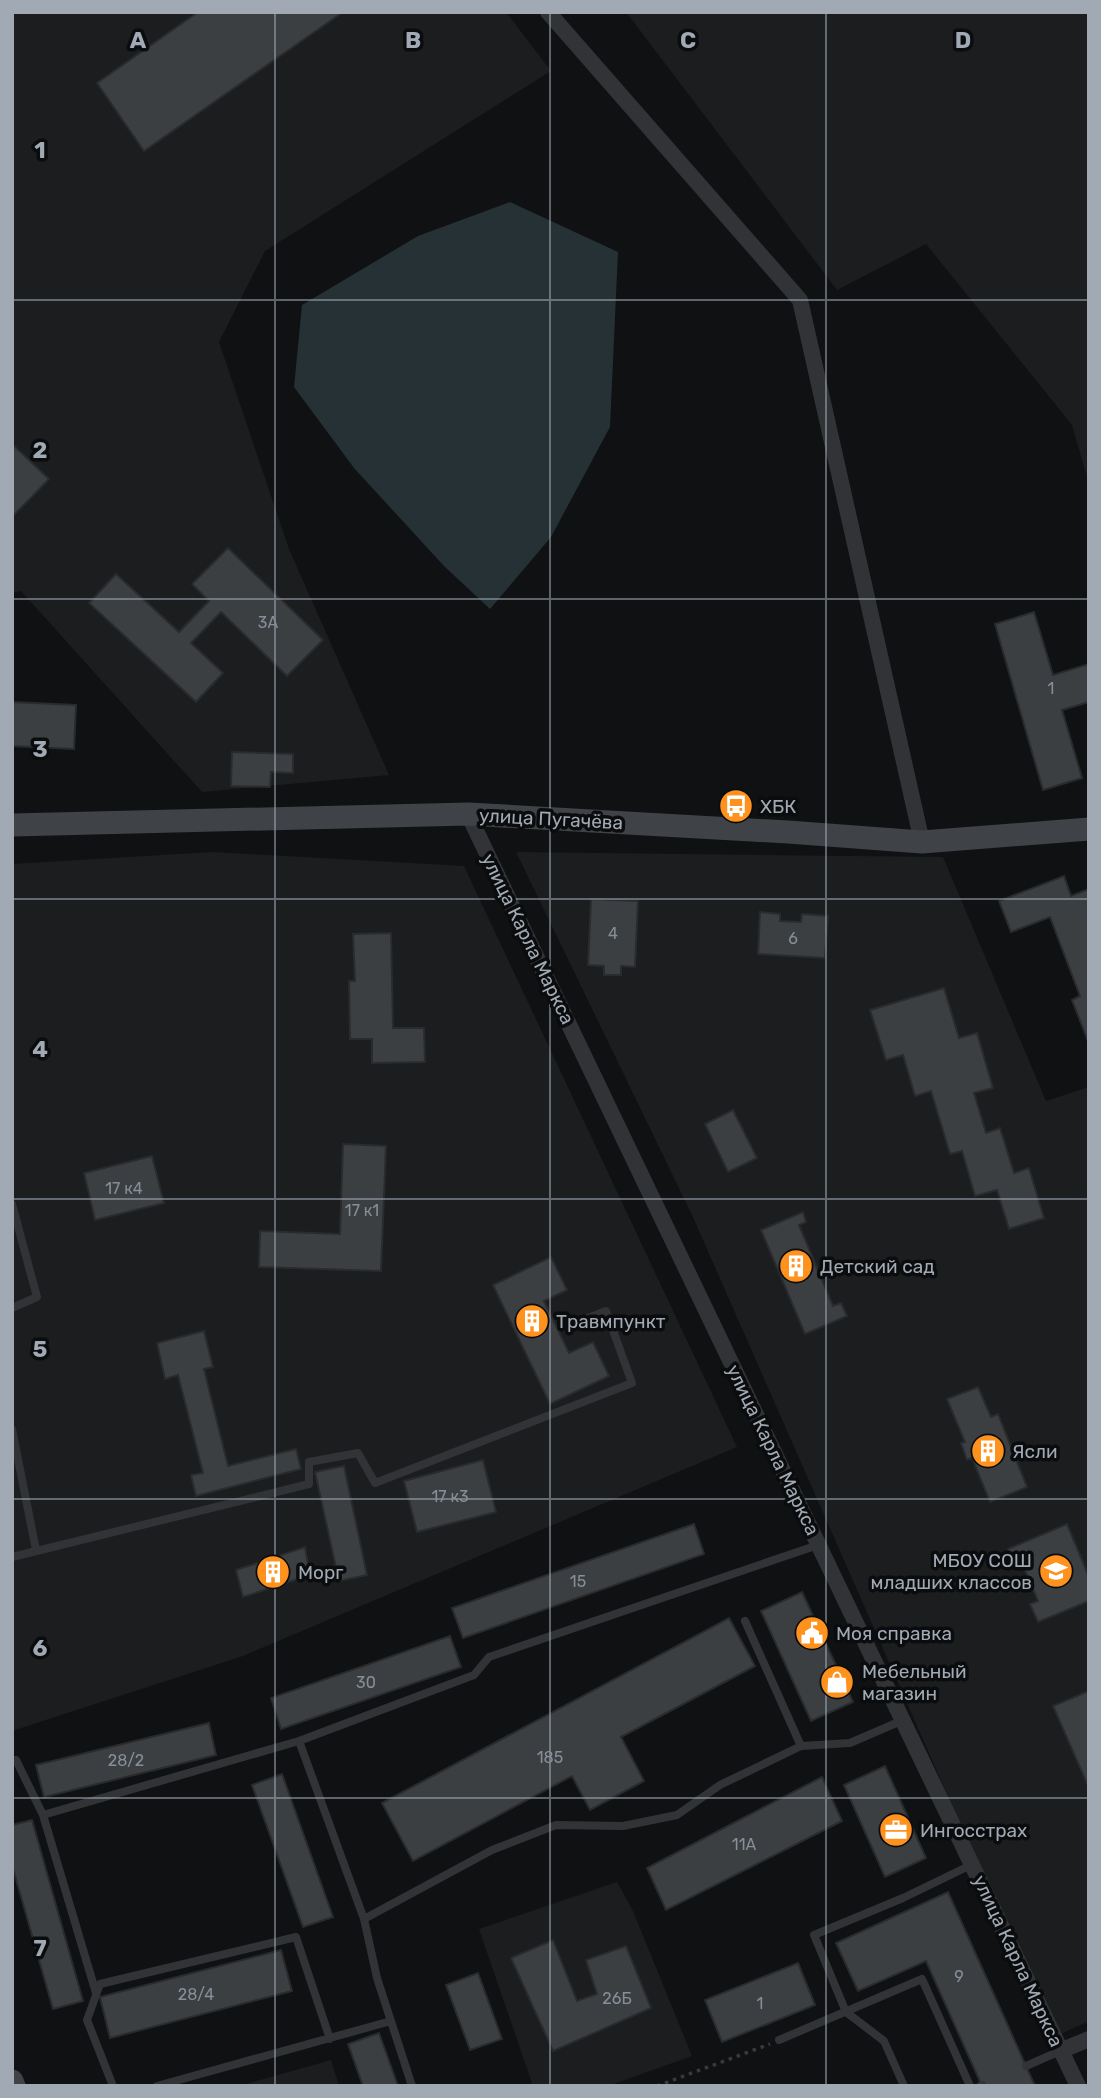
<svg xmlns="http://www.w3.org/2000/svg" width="1101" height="2098" viewBox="0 0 1101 2098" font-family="Rubik,sans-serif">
  <rect width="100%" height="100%" fill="#101112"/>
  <path fill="#1c1d1f" d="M12,12H506L551,71L265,251L219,342L289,549L389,775L202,792L21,591L12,593Z
    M626,12H1089V484L1072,425L926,244L837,290Z
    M212,852L464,866L737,1447L243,1656L12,1731V864Z
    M516,852L943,857L1046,1101L1089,1087V2021L1054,2037L692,1215Z
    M617,1882L633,1911L692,2056L608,2086H533L479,1929Z
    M331,2060L339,2086H239Z"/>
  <path fill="#263136" d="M510,202L618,252L610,427L551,537L490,609L444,566L354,468L294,387L302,305L418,236Z"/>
  <path fill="#3c3f42" stroke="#2a2b2e" stroke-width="2" d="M198,12H343L144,151L97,83Z
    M12,444L49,479L12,517Z
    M228,548L323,640L287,676L221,612L191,643L223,673L196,702L89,603L116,574L179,632L209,601L192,584Z
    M1034,612L1053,675L1089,664V702L1062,710L1082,778L1043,790L995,624Z
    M12,702L76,705L74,749L12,746Z
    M232,752L293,754V773L271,772L270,787L231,786Z
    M1064,876L1071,896L1089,889V1044L1072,1000L1080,996L1050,917L1011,932L999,901Z
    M591,899L638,901L635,967L621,966V975H604V966L588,965Z
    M760,912L780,914V921L801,922L802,914L828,916L825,958L758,954Z
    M391,933L393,1028H424L425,1062L372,1063V1039H350L349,981H355L353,934Z
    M944,988L959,1038L977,1033L993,1088L974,1093L986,1133L1000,1128L1014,1173L1029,1168L1044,1218L1009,1229L997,1190L975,1196L962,1151L950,1154L931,1091L915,1096L903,1055L886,1060L870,1010Z
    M733,1110L757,1158L728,1172L705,1124Z
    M343,1144L386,1146L381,1271L259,1267L260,1231L340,1234Z
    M152,1156L164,1203L95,1220L84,1173Z
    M803,1212L806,1222L799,1225L833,1306L841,1303L847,1316L805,1334L761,1230Z
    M551,1257L567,1290L544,1301L569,1353L593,1342L609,1376L550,1404L493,1285Z
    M204,1331L213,1367L204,1369L228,1466L296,1449L301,1469L196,1496L191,1475L203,1473L178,1375L165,1379L157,1343Z
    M978,1387L991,1417L998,1414L1027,1487L990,1502L972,1458L967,1460L961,1443L965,1442L947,1399Z
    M483,1460L496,1512L417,1532L404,1481Z
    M344,1466L367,1575L339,1581L315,1472Z
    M694,1524L704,1554L463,1638L452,1608Z
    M1067,1524L1089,1577V1601L1038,1622L1030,1604L1038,1601L1021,1561L1014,1564L1008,1549Z
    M305,1547L310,1575L243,1597L236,1570Z
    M802,1592L853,1702L811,1721L761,1611Z
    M729,1618L755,1666L621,1737L644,1781L590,1810L572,1776L413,1861L382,1803Z
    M450,1636L461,1667L281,1729L271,1698Z
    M1089,1691V1788L1053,1706Z
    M209,1723L216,1755L44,1797L36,1765Z
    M885,1766L926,1858L885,1877L844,1785Z
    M282,1774L333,1917L303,1927L252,1785Z
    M822,1777L842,1821L666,1910L647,1868Z
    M32,1820L83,2001L53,2009L12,1865V1825Z
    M948,1892L1035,2086H982L926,1961L858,1991L836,1943Z
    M553,1940L577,2001L597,1994L586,1960L626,1946L651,2008L553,2051L511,1958Z
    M281,1950L292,1991L110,2038L100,1997Z
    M798,1963L815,2005L722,2042L705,2000Z
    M478,1973L502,2039L470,2050L446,1985Z
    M379,2033L398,2086H363L348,2044Z"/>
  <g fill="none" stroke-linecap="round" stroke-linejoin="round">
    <path stroke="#373a3e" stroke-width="3.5" stroke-dasharray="3.5 5" stroke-linecap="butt" d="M657,2086L770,2044"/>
    <path stroke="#313337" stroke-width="8" d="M12,1204L37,1297L12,1308
      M12,1429L36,1550
      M12,1557L309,1484V1462L358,1453L375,1483L632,1383L606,1311L580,1321
      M745,1621L801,1746L850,1743L901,1721
      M12,1761L16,1760L43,1815L299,1741
      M43,1815L96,1993
      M364,1919L492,1850L556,1825L623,1826L677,1815L720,1785L801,1746
      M779,2040L922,1979L970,2086
      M1026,2066L1060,2051
      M113,2086L87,2020L100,1984L296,1937L330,2039
      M157,2086L391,2021
      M412,2086L377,1978L364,1919L299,1741L474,1675L489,1657L818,1545
      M904,2086L884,2041L846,2012L814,1935L903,1898L973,1864
      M980,2086L982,2085"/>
    <path stroke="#313337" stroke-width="16" d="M548,12L800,300L922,842
      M468,814L1078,2086
      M1060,2051L1089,2039"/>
    <path stroke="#3f4247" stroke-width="23" d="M12,825L468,814L788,832L922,842L1089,829
      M12,2081L14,2086"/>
  </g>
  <path fill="none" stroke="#a0a9b4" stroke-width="2" stroke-opacity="0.55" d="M275,12V2086M550,12V2086M826,12V2086M12,300H1089M12,599H1089M12,899H1089M12,1199H1089M12,1499H1089M12,1798H1089"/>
  <defs>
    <g id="bus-disc" transform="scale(1.75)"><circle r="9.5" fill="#fe921c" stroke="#0b0c0d"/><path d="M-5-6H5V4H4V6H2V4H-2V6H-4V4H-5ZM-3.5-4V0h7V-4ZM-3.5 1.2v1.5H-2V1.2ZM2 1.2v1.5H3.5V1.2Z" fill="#fff"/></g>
    <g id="building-disc" transform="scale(1.75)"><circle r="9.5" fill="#fe921c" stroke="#0b0c0d"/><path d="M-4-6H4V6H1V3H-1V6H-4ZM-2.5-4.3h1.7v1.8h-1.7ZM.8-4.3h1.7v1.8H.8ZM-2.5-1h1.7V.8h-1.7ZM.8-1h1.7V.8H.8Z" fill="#fff"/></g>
    <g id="school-disc" transform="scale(1.75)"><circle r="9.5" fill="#fe921c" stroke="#0b0c0d"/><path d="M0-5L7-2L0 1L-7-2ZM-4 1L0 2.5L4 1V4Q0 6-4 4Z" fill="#fff"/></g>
    <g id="civic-disc" transform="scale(1.75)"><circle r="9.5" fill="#fe921c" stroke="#0b0c0d"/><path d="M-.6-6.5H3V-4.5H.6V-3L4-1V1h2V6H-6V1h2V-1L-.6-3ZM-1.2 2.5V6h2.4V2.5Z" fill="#fff"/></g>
    <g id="shop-disc" transform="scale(1.75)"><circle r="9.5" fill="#fe921c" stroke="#0b0c0d"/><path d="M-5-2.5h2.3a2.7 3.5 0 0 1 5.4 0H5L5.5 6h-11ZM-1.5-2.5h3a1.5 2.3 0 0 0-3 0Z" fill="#fff"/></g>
    <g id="office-disc" transform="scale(1.75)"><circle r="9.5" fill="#fe921c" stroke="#0b0c0d"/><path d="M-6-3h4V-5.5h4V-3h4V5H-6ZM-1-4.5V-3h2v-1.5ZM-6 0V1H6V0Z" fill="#fff"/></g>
  </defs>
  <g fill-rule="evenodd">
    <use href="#bus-disc" x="736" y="806"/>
    <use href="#building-disc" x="796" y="1266"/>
    <use href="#building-disc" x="532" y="1321"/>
    <use href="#building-disc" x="988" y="1451"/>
    <use href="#school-disc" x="1056" y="1571"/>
    <use href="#building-disc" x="273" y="1572"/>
    <use href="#civic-disc" x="812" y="1633"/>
    <use href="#shop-disc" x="837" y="1682"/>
    <use href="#office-disc" x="896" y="1830"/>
  </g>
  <g text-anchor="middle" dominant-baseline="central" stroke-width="7" stroke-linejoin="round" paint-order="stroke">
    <g font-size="16" fill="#878e98">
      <text x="268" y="622">3А</text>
      <text x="1051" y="688">1</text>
      <text x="613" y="933">4</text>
      <text x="793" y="938">6</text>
      <text x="124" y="1188">17 к4</text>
      <text x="362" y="1210">17 к1</text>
      <text x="450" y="1496">17 к3</text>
      <text x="578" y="1581">15</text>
      <text x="366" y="1682">30</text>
      <text x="550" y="1757">185</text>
      <text x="126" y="1760">28/2</text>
      <text x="744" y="1844">11А</text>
      <text x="959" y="1976">9</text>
      <text x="196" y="1994">28/4</text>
      <text x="617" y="1998">26Б</text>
      <text x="760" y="2003">1</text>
    </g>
    <g font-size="19" fill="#a0a9b4" stroke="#0b0c0d" text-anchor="start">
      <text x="760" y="806">ХБК</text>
      <text x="820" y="1266">Детский сад</text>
      <text x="556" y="1321">Травмпункт</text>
      <text x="1012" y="1451">Ясли</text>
      <text x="1032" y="1560" text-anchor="end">МБОУ СОШ<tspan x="1032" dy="22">младших классов</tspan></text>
      <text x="298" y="1572">Морг</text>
      <text x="836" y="1633">Моя справка</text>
      <text x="862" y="1671">Мебельный<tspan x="862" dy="22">магазин</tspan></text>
      <text x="920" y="1830">Ингосстрах</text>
    </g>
    <g font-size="19" fill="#a0a9b4" stroke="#0b0c0d">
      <text transform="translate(551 819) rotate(3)">улица Пугачёва</text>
      <text transform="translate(528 939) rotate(64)">улица Карла Маркса</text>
      <text transform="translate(773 1450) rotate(64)">улица Карла Маркса</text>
      <text transform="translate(1018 1961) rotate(65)">улица Карла Маркса</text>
    </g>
  </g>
  <g font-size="23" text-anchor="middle" font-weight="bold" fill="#a0a9b4" stroke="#0b0c0d" stroke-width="7" stroke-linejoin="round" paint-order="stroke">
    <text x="138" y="48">A</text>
    <text x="413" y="48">B</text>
    <text x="688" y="48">C</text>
    <text x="963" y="48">D</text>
    <text x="40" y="158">1</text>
    <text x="40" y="458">2</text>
    <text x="40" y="757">3</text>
    <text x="40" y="1057">4</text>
    <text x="40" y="1357">5</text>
    <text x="40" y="1656">6</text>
    <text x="40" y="1956">7</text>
  </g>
  <rect width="1101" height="2098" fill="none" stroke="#a0a9b4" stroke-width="28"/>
</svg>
